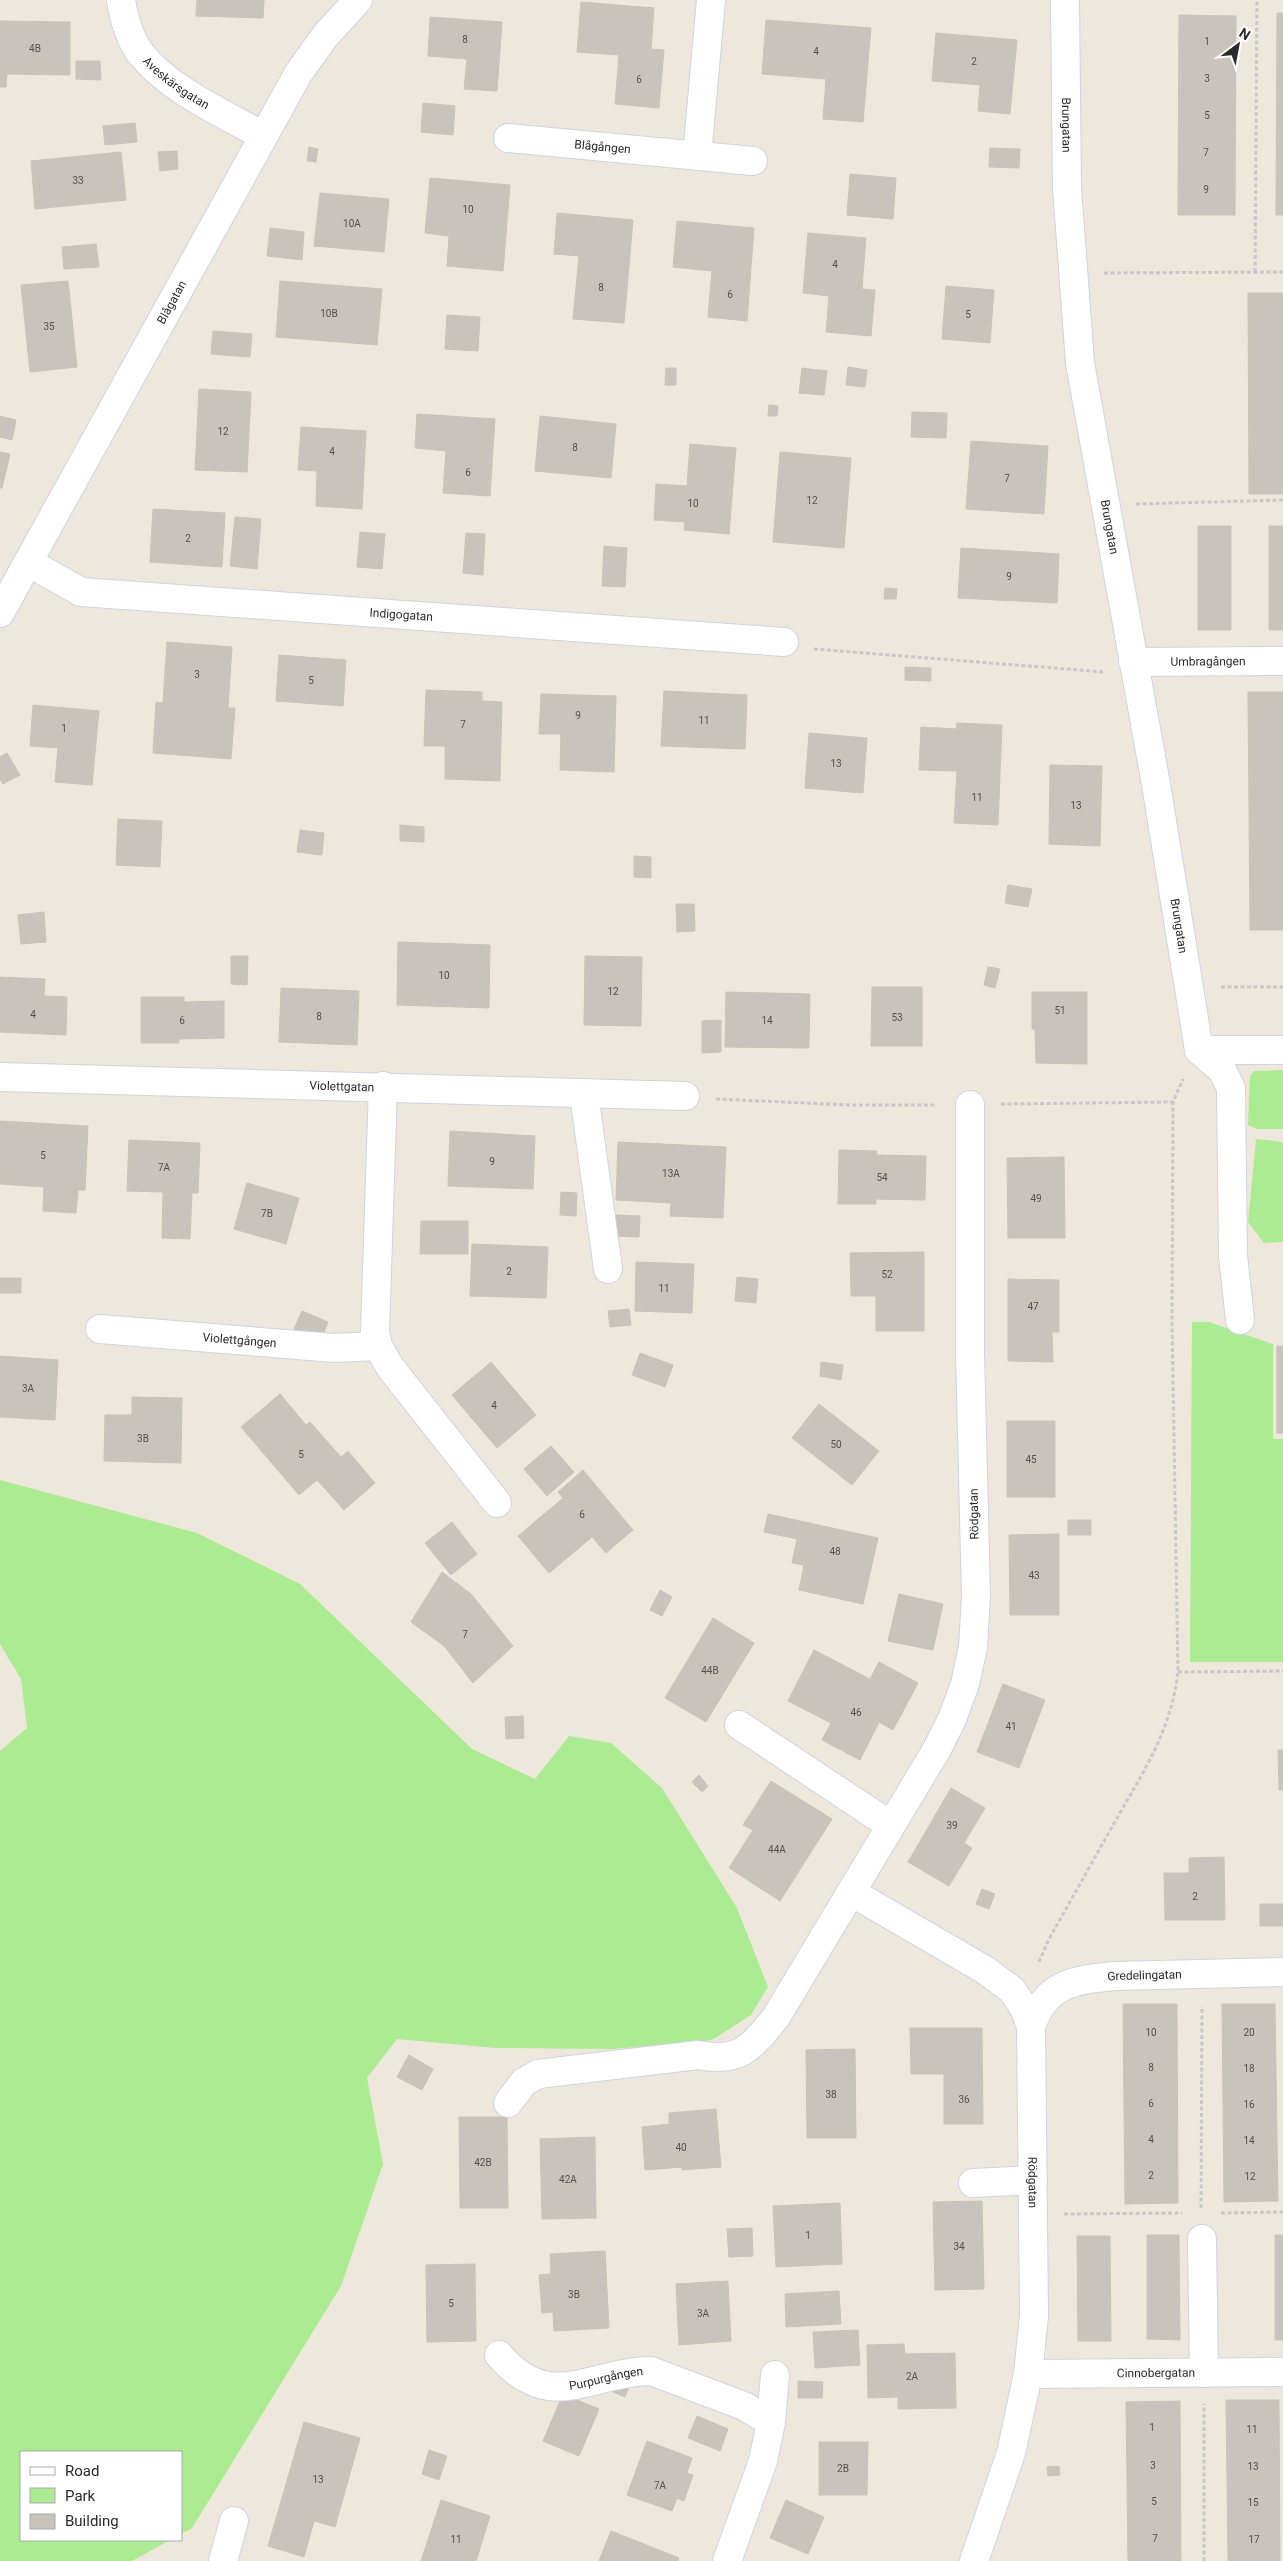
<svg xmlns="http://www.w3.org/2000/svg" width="1283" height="2561" viewBox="0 0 1283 2561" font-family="Roboto,sans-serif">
  <rect width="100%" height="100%" fill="#eee7db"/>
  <path fill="#abeb91" d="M1283,1070V1129H1257L1248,1125L1250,1076L1254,1071Z
    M1256,1139L1283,1142V1242L1264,1243L1248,1222Z
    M1192,1322H1209L1273,1344V1439H1283V1662H1190Z
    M0,1480L197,1533L300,1584L472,1749L535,1779L569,1736L611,1743L662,1788L737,1908L768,1987L751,2015L712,2040L613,2049L496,2048L397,2039L367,2078L383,2164L341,2286L192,2528L181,2534V2452H21V2540H170L132,2561H0V1751L27,1728L21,1679L0,1644Z"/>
  <path fill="#c9c4bb" stroke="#cac3b4" d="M197,0H264L263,18L196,16Z
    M581,2L654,8L651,49L664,50L659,108L615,104L619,55L577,52Z
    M1277,13H1283V215H1276Z
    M1179,15L1236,16L1235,215H1178Z
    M430,17L502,22L497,91L464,89L467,59L428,56Z
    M766,20L871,28L863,122L823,119L826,79L762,74Z
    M0,21L70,22V75L7,74L6,87H0Z
    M936,33L1017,40L1010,114L978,111L980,85L932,81Z
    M76,61H100L101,80L76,79Z
    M423,103L455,106L453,135L421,132Z
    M135,123L137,142L105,145L103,126Z
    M309,147L318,149L316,162L307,161Z
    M990,148L1020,149L1019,168L989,167Z
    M177,151L178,169L160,171L158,152Z
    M121,152L126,200L35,209L31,161Z
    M850,174L896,178L893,219L847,215Z
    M430,178L510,185L503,271L447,266L449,236L425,233Z
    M320,193L389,199L384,252L314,246Z
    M557,213L633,220L624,323L573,319L579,256L554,254Z
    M677,221L754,228L747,321L708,317L712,271L673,267Z
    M270,228L304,232L302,260L267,256Z
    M808,233L866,238L862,289L875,290L871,336L826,332L829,296L803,293Z
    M96,244L99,267L64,269L62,247Z
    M68,281L77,367L30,372L21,285Z
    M280,281L382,289L377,345L276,337Z
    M946,286L994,290L990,343L942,339Z
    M1248,293H1283V494H1249Z
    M447,315L480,317L478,351L445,349Z
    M213,331L252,334L250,357L211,354Z
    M848,367L867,370L865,387L846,385Z
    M666,368H676V385H665Z
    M802,368L827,371L824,395L799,393Z
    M199,389L251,392L247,472L195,470Z
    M769,405L778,406L777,416H768Z
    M912,412L947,413L946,438L911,437Z
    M417,414L495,419L490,496L443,493L446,451L415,448Z
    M0,416L16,420L12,440L0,437Z
    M540,416L616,424L611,478L535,471Z
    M301,427L366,431L362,509L316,506L317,471L298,470Z
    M971,441L1048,446L1044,514L966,509Z
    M690,444L736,448L729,534L684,530L685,522L654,520L656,484L687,486Z
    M0,452L10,454L2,488H0Z
    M780,452L851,458L844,548L773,542Z
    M153,509L225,513L222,567L150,562Z
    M235,517L261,519L257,569L230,566Z
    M1198,526H1231V630H1198Z
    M1269,526H1283V630H1269Z
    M360,532L385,534L382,569L357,567Z
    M466,533L485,534L483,575L463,573Z
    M604,546L627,548L625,587L602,586Z
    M961,548L1059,554L1057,603L958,598Z
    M885,588L897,589L896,599H884Z
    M167,642L232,647L228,708H235L231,759L153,753L156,702L163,703Z
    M279,655L346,660L343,706L276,701Z
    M905,667L931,668V681L905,680Z
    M426,690L482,692V701L502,702L500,781L445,779V746H424Z
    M664,691L747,695L745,749L661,746Z
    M1248,692H1283V930H1250Z
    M541,694L616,696L614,772L560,770L561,734H539Z
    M33,705L99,711L92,785L55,782L58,748L30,746Z
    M957,723L1002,725L998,825L954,823L957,771L919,770L921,727L956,729Z
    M809,733L867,738L863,793L805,788Z
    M7,753L20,775L3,784L0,779V757Z
    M1050,765L1102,766L1100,846L1049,844Z
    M118,819L162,821L160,867L116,865Z
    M400,825L424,827V842L400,841Z
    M300,830L324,833L322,855L297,852Z
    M634,856L651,857V878L634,877Z
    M1008,885L1032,889L1028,907L1005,903Z
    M676,904H694L695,931L677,932Z
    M44,912L46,942L21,944L18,915Z
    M398,942L490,945L489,1008L397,1005Z
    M231,956H248L247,985L231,984Z
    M585,956L642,957L641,1026L584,1025Z
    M988,967L1000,969L995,988L984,985Z
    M0,977L45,979L44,996L67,997L66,1035L0,1032Z
    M872,987H922V1046H871Z
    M281,988L359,991L357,1045L279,1042Z
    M726,992L810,994L809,1048L725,1047Z
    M1032,992H1087V1064L1036,1063L1035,1029H1032Z
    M141,997H184V1002L224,1001V1038L179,1039V1043H141Z
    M721,1020V1052L702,1053V1021Z
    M0,1121L88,1126L85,1190H78L76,1213L43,1211L44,1187L0,1184Z
    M450,1131L535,1136L533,1189L448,1186Z
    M129,1140L200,1143L198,1193H192L190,1239L162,1238L163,1192L127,1191Z
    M618,1142L726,1147L723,1218L670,1216L671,1203L616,1200Z
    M839,1150L877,1151L876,1155L926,1156L925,1200L876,1199V1204H838Z
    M1064,1157L1065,1238H1008L1007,1158Z
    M247,1183L299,1198L286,1244L234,1229Z
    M561,1192L577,1193L576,1216L560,1215Z
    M615,1215L640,1216L639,1237L614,1236Z
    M421,1221H468V1254H420Z
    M472,1244L548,1247L546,1298L470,1296Z
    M924,1252V1331H876V1296H851L850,1253Z
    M636,1262L694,1264L692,1313L635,1311Z
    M737,1277L758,1279L756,1303L735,1301Z
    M0,1278H21V1293H0Z
    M1008,1279L1059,1280V1332H1052L1053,1362L1008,1361Z
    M629,1309L631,1325L610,1327L608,1311Z
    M302,1311L328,1322L321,1340L294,1329Z
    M1277,1346H1283V1433H1277Z
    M640,1353L673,1365L665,1387L632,1375Z
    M0,1356L58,1360L55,1420L0,1417Z
    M491,1362L536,1415L497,1448L452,1395Z
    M821,1362L843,1365L841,1380L820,1376Z
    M280,1394L306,1425L310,1422L341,1457L348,1451L375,1483L344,1510L317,1480L299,1495L241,1427Z
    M132,1397L182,1398L181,1463L104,1461L105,1415H132Z
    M819,1404L879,1451L852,1485L792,1438Z
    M1007,1421H1055V1497H1007Z
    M551,1446L574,1472L547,1496L524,1469Z
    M583,1470L633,1530L606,1553L592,1537L549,1573L518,1536L563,1498L558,1492Z
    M768,1514L878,1538L863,1604L799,1590L804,1565L792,1563L797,1539L764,1532Z
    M1068,1520H1091V1535H1068Z
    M452,1522L477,1554L451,1575L425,1543Z
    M1059,1534V1615H1010L1009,1535Z
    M442,1572L471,1594L513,1646L473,1683L444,1646L411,1622Z
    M660,1590L672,1597L662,1616L650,1610Z
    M899,1594L943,1604L933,1650L888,1641Z
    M713,1618L754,1643L706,1722L665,1698Z
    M814,1650L870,1679L879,1662L918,1683L893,1730L879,1722L860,1760L822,1740L831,1723L788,1701Z
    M1003,1684L1045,1700L1019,1768L977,1752Z
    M523,1716L524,1738L506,1739L505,1717Z
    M1278,1750H1283V1790H1279Z
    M699,1775L708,1786L702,1792L692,1782Z
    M771,1781L832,1819L780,1901L729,1868L753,1830L743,1825Z
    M951,1788L985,1808L964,1843L972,1848L949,1886L908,1862Z
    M1224,1857L1225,1920H1165L1164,1873H1189V1858Z
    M982,1889L995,1894L989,1909L976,1904Z
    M1260,1904H1283V1926H1260Z
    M1123,2004H1177L1178,2203L1125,2204Z
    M1222,2004H1275L1278,2201L1224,2202Z
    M910,2028H982L983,2124H944V2074H911Z
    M855,2049L856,2138H807L806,2050Z
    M409,2055L433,2069L422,2090L397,2077Z
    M716,2109L721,2167L682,2170V2167L645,2170L642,2127L669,2124V2113Z
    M459,2117H507L508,2208H460Z
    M595,2137L596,2218L542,2219L540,2139Z
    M982,2201L984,2289L935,2290L933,2202Z
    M840,2203L842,2264L776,2267L773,2206Z
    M752,2228L753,2256L729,2257L727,2229Z
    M1147,2235H1179L1180,2340L1147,2339Z
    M1275,2235H1283V2340H1275Z
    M1077,2236H1110L1111,2341H1078Z
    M605,2251L609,2328L554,2331L553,2312L542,2313L539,2275L551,2274L550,2254Z
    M475,2264L476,2341L427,2342L426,2265Z
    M728,2281L731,2341L679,2345L676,2284Z
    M839,2291L841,2324L786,2327L785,2294Z
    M858,2330L860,2365L815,2368L813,2332Z
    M904,2344L905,2354L955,2353L956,2408L898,2409V2397L868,2398L867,2345Z
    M619,2377L631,2382L625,2397L613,2392Z
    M798,2381L823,2382L822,2398H798Z
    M563,2394L599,2409L579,2456L543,2441Z
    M1226,2400H1279L1280,2561H1228Z
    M1180,2401L1181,2561H1128L1126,2402Z
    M697,2416L728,2429L720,2451L688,2438Z
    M304,2422L360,2438L335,2527L314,2521L304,2557L268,2546Z
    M647,2441L692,2458L687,2473L693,2475L684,2501L677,2498L672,2511L627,2495Z
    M819,2442H868L867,2495H819Z
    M429,2450L447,2456L439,2480L422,2474Z
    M1059,2466L1060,2475L1048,2476L1047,2467Z
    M441,2500L490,2516L476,2561H421Z
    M786,2500L824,2517L808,2554L770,2538Z
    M611,2531L679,2558L678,2561H599Z"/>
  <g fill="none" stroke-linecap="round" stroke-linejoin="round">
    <g stroke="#d0d3e5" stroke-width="30">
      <g id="minor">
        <path id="s1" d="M121,0C124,19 129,38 141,54C171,91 223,113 263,136"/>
        <path id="s2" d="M1065,0L1067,188L1080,363L1157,790L1199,1050"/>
        <path id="s3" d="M508,138L753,161"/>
        <path d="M697,156L711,0"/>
        <path id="s4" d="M28,562L81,592L784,642"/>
        <path id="s5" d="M0,613L298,74L325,36L358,0"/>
        <path id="s6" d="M1133,662L1283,661"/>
        <path d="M1199,1050L1222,1070L1231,1088L1233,1255L1240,1320"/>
        <path d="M1199,1050H1283"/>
        <path id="s7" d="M0,1077L685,1096"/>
        <path d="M383,1086L375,1332L378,1346L390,1367L497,1503"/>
        <path d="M584,1094L608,1269"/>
        <path id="s8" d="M100,1329L334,1348L378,1346"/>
        <path d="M739,1725L890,1825"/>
        <path id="s9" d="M851,1892L985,1970L1012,1990L1024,2008L1031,2027L1034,2316L1028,2374L1011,2453L974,2561"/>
        <path id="s10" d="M1031,2027C1045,1984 1073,1980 1114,1976L1283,1972"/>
        <path d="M508,2103L524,2082L538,2074L698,2055C740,2063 751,2048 776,2017L937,1749L952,1719L965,1684L973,1647L976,1596L970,1352V1105"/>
        <path d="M973,2183L1033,2180"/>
        <path d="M1202,2239L1204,2373"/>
        <path id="s11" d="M499,2355C550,2415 592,2371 651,2371L744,2406L771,2422"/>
        <path id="s12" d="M1028,2374L1283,2372"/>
        <path d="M223,2561L234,2521"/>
        <path d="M727,2561L763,2461L771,2422L775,2375"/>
      </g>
    </g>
    <path stroke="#c8c8c8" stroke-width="3" stroke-dasharray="4 2.5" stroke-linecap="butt" d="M1255,272L1257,0
      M1104,273L1283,272
      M1136,504L1283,500
      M814,649L1104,672
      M1221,987H1283
      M716,1099L850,1105H937
      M1001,1104L1173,1102
      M1178,1672L1283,1671
      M1039,1962L1048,1941C1071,1900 1094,1859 1117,1818C1145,1769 1171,1730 1178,1672L1172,1322L1173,1102L1183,1079
      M1201,2208L1202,2006
      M1221,2213L1283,2212
      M1064,2214L1182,2213
      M1204,2561V2404"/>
    <use href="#minor" stroke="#fff" stroke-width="28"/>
  </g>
  <g text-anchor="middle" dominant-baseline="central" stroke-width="4" stroke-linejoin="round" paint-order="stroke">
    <g font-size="10" fill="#52504e">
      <text x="465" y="39">8</text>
      <text x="1207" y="41">1</text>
      <text x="35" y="48">4B</text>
      <text x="816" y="51">4</text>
      <text x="974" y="61">2</text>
      <text x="1207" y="78">3</text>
      <text x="639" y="79">6</text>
      <text x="1207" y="115">5</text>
      <text x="1206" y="152">7</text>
      <text x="78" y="180">33</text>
      <text x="1206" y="189">9</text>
      <text x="468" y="209">10</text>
      <text x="352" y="223">10A</text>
      <text x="835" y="264">4</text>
      <text x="601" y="287">8</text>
      <text x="730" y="294">6</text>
      <text x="329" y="313">10B</text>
      <text x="968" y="314">5</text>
      <text x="49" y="326">35</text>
      <text x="223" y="431">12</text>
      <text x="575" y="447">8</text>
      <text x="332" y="451">4</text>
      <text x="468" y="472">6</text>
      <text x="1007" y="478">7</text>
      <text x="812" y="500">12</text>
      <text x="693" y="503">10</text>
      <text x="188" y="538">2</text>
      <text x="1009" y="576">9</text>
      <text x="197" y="674">3</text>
      <text x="311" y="680">5</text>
      <text x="578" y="715">9</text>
      <text x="704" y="720">11</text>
      <text x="463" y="724">7</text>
      <text x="64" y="728">1</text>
      <text x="836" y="763">13</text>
      <text x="977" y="797">11</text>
      <text x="1076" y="805">13</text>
      <text x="444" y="975">10</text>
      <text x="613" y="991">12</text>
      <text x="1060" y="1010">51</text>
      <text x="33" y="1014">4</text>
      <text x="319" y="1016">8</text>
      <text x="897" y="1017">53</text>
      <text x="182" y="1020">6</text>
      <text x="767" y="1020">14</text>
      <text x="43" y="1155">5</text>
      <text x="492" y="1161">9</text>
      <text x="164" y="1167">7A</text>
      <text x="671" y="1173">13A</text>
      <text x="882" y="1177">54</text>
      <text x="1036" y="1198">49</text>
      <text x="267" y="1213">7B</text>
      <text x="509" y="1271">2</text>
      <text x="887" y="1274">52</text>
      <text x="664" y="1288">11</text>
      <text x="1033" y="1306">47</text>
      <text x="28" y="1388">3A</text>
      <text x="494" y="1405">4</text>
      <text x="143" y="1438">3B</text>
      <text x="836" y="1444">50</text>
      <text x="301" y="1454">5</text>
      <text x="1031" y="1459">45</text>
      <text x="582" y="1514">6</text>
      <text x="835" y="1551">48</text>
      <text x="1034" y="1575">43</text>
      <text x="465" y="1634">7</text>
      <text x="710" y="1670">44B</text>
      <text x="856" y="1712">46</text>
      <text x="1011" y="1726">41</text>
      <text x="952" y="1825">39</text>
      <text x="777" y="1849">44A</text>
      <text x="1195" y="1896">2</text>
      <text x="1151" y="2032">10</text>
      <text x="1249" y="2032">20</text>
      <text x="1151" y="2067">8</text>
      <text x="1249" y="2068">18</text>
      <text x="831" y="2094">38</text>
      <text x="964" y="2099">36</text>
      <text x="1151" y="2103">6</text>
      <text x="1249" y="2104">16</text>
      <text x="1151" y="2139">4</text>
      <text x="1249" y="2140">14</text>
      <text x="681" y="2147">40</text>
      <text x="483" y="2162">42B</text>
      <text x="1151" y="2175">2</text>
      <text x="1250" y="2176">12</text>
      <text x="568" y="2179">42A</text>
      <text x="808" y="2235">1</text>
      <text x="959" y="2246">34</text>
      <text x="574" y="2294">3B</text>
      <text x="451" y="2303">5</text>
      <text x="703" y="2313">3A</text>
      <text x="912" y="2376">2A</text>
      <text x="1152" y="2427">1</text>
      <text x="1252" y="2429">11</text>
      <text x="1153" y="2465">3</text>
      <text x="1253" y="2466">13</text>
      <text x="843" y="2468">2B</text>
      <text x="318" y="2479">13</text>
      <text x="660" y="2485">7A</text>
      <text x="1154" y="2501">5</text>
      <text x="1253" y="2502">15</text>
      <text x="1155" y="2538">7</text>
      <text x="456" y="2539">11</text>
      <text x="1254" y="2539">17</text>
    </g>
    <g font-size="12" fill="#2a2a2a" stroke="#fff">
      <text stroke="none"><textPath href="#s1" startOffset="104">Aveskärsgatan</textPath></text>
      <text stroke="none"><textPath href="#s2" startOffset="125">Brungatan</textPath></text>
      <text stroke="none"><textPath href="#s3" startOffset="95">Blågången</textPath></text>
      <text stroke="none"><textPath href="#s5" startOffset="355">Blågatan</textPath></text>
      <text stroke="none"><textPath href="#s2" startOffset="530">Brungatan</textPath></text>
      <text stroke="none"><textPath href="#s4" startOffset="382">Indigogatan</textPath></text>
      <text stroke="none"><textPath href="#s6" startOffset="75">Umbragången</textPath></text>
      <text stroke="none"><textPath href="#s2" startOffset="935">Brungatan</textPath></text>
      <text stroke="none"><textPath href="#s7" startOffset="342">Violettgatan</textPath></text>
      <text stroke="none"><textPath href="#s8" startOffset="140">Violettgången</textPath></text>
      <text transform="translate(974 1514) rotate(-91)">Rödgatan</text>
      <text stroke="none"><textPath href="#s10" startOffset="136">Gredelingatan</textPath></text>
      <text stroke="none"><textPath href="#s9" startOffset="386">Rödgatan</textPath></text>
      <text stroke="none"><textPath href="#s12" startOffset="128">Cinnobergatan</textPath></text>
      <text stroke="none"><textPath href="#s11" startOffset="118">Purpurgången</textPath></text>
    </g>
  </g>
  <rect x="20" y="2451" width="162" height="90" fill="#ffffff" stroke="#aaaaaa"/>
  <rect x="30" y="2467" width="25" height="8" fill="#ffffff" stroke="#aaaaaa"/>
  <text x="65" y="2476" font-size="15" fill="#2a2a2a">Road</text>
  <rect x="30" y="2488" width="25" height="15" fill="#abeb91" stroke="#aaaaaa"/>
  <text x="65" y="2501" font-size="15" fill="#2a2a2a">Park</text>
  <rect x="30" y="2514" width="25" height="15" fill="#c9c4bb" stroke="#aaaaaa"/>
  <text x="65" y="2526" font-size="15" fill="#2a2a2a">Building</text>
  <g transform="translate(1238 45) rotate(32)" stroke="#ffffff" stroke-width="4" paint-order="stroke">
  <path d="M0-4L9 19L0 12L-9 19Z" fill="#2a2a2a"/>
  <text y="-8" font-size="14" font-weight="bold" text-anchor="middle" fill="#2a2a2a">N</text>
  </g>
</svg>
